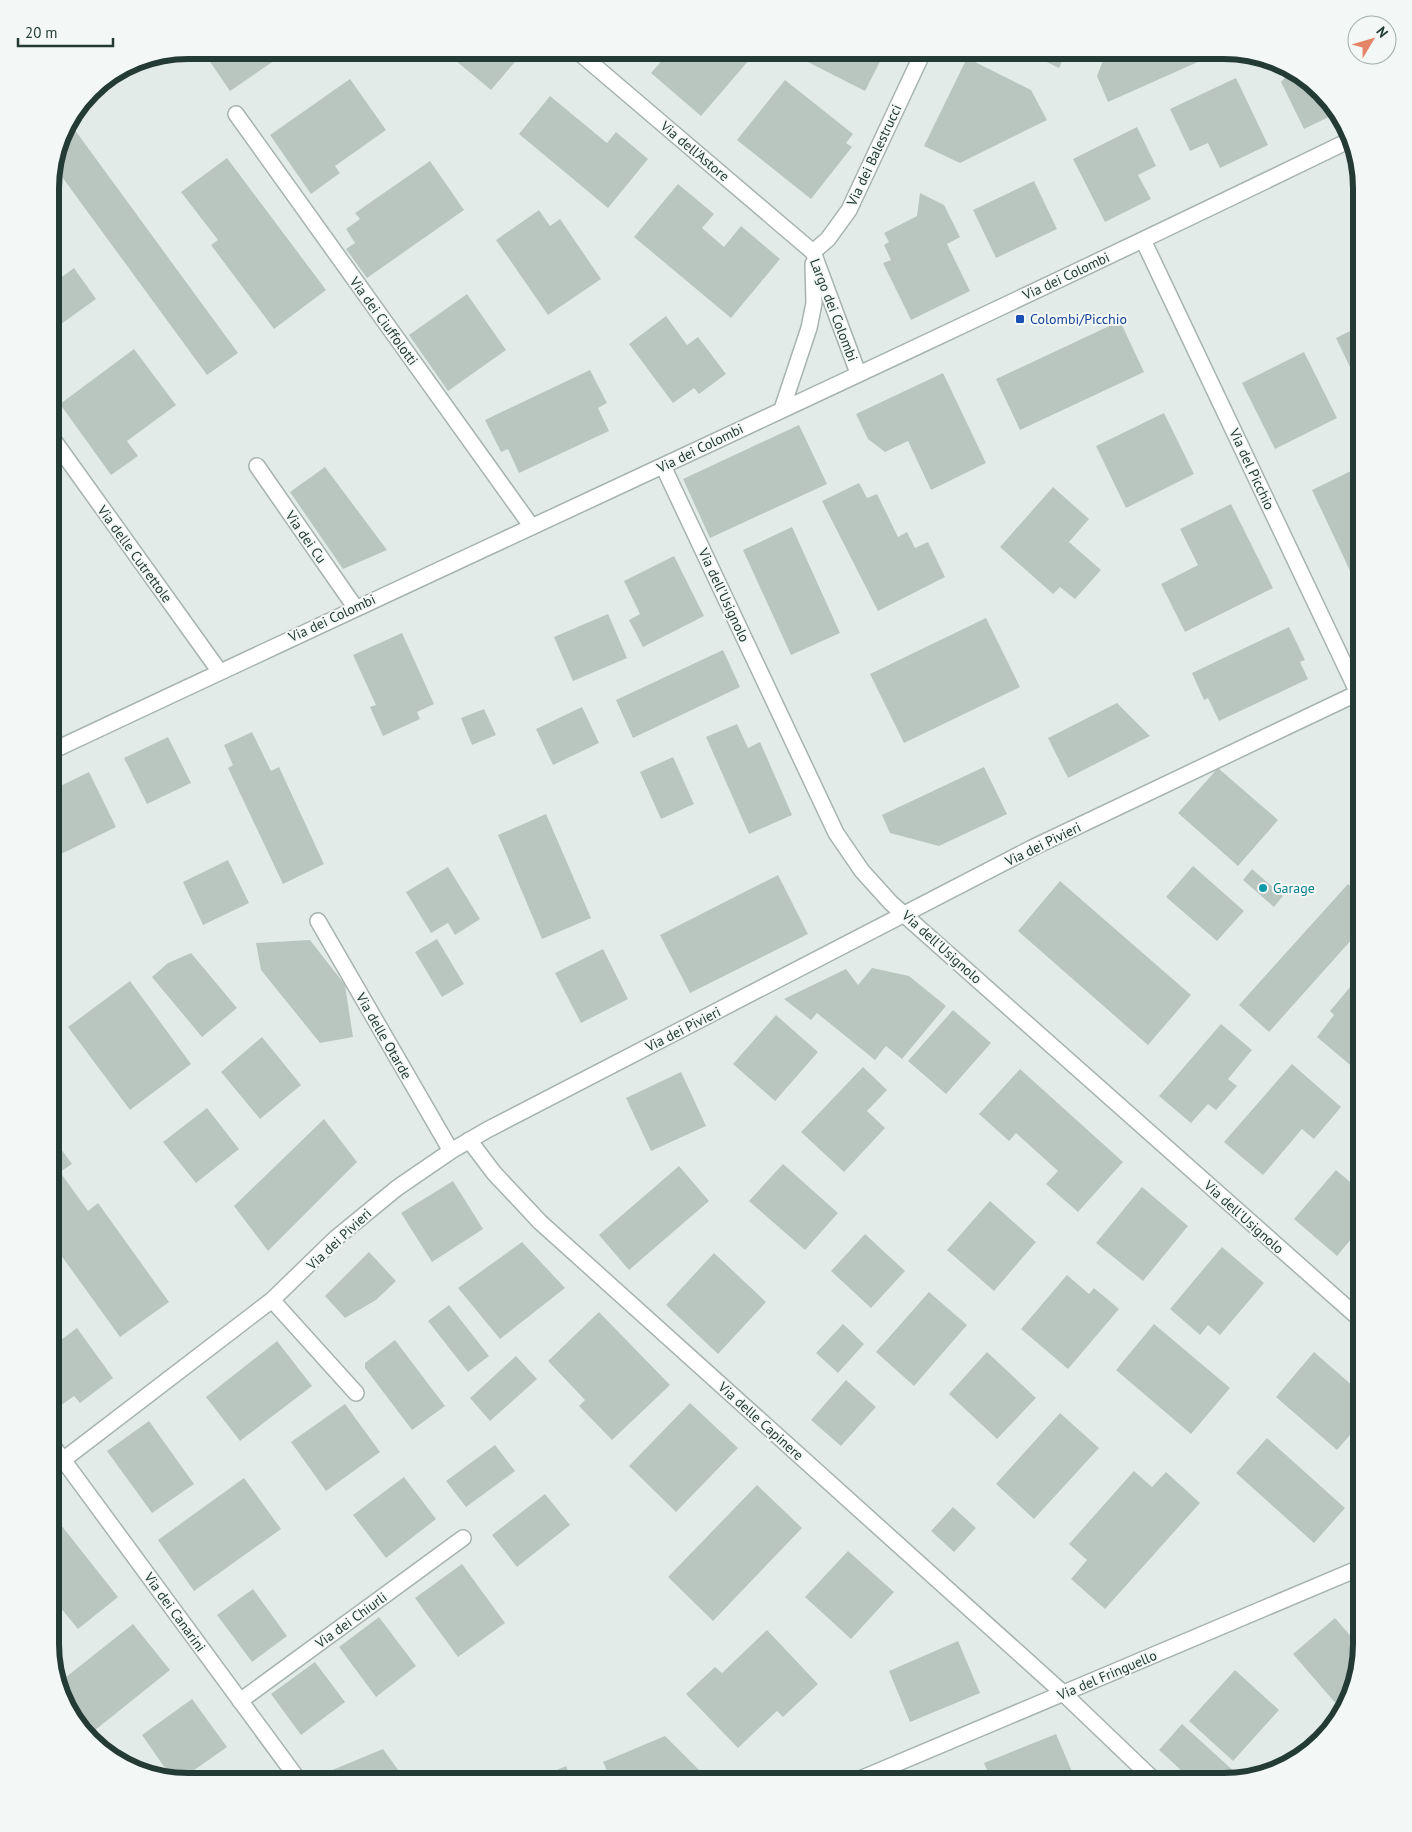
<svg xmlns="http://www.w3.org/2000/svg" width="1412" height="1832" viewBox="0 0 1412 1832" font-family="'PT Sans',sans-serif">
  <rect width="100%" height="100%" fill="#e3ebe8"/>
  <path fill="#b9c6c0" d="M202,50H290L230,91Z
    M443,50H525L491,90Z
    M671,50H738L749,60L701,116L651,73Z
    M807,50H886L865,91L802,59Z
    M1022,50H1067L1059,68Z
    M1107,50H1202L1200,61L1108,102L1097,76Z
    M967,58L1031,90L1047,120L960,163L924,146Z
    M1293,68L1339,112L1304,129L1281,82Z
    M1236,78L1268,145L1220,168L1208,143L1190,151L1170,109Z
    M350,79L386,130L335,166L340,173L311,194L270,135Z
    M785,80L853,134L846,143L852,147L811,199L737,140Z
    M550,96L607,143L616,132L648,159L608,208L519,134Z
    M69,122L238,353L207,375L54,166L64,127Z
    M1137,127L1156,166L1138,175L1151,199L1105,222L1073,159Z
    M227,158L326,290L274,329L211,245L218,240L181,192Z
    M430,161L464,210L367,278L346,249L355,243L346,229L360,219L355,213Z
    M1034,181L1057,229L996,258L973,210Z
    M678,184L714,214L702,228L724,247L741,226L780,259L731,318L634,237Z
    M920,193L944,205L960,237L947,244L970,291L911,320L883,263L891,260L884,245L889,242L884,233L917,216Z
    M539,210L550,226L560,219L601,279L548,315L496,240Z
    M74,268L96,299L50,332V276L55,282Z
    M467,294L506,350L448,391L409,335Z
    M666,316L687,345L698,337L726,374L699,394L694,388L673,403L629,344Z
    M1120,321L1144,372L1020,430L996,379Z
    M1362,325V392L1336,338Z
    M134,349L176,405L127,441L138,456L111,475L60,404Z
    M1304,352L1337,418L1275,449L1242,383Z
    M590,370L607,403L598,408L609,431L519,473L508,449L501,452L485,420Z
    M943,373L986,463L931,490L908,441L885,452L868,439L856,414Z
    M1164,413L1194,474L1126,508L1096,446Z
    M799,425L827,484L710,538L683,479Z
    M325,467L387,550L343,569L290,492Z
    M1355,469L1362,485V570L1352,575L1312,490Z
    M859,483L867,498L877,494L898,537L907,532L915,548L928,542L945,577L878,611L822,501Z
    M1053,487L1089,519L1069,542L1101,570L1075,599L1060,587L1053,594L1000,547Z
    M1231,504L1273,588L1185,632L1161,584L1198,565L1180,529Z
    M792,527L840,633L791,655L743,550Z
    M674,556L704,616L643,647L629,620L640,614L624,581Z
    M608,614L627,658L573,681L554,637Z
    M986,618L1020,687L904,743L870,674Z
    M1289,627L1305,660L1300,662L1308,679L1219,721L1208,698L1204,700L1192,673Z
    M402,633L434,704L417,712L420,719L383,736L370,707L376,705L353,655Z
    M723,650L740,687L633,738L616,700Z
    M1117,703L1150,736L1068,778L1048,738Z
    M582,707L599,743L553,765L536,729Z
    M484,709L496,735L472,745L461,718Z
    M737,724L748,748L760,742L792,815L749,834L706,737Z
    M252,732L271,771L279,767L324,864L283,884L228,768L233,765L224,745Z
    M168,737L191,783L147,804L124,758Z
    M673,757L694,804L661,819L640,772Z
    M984,767L1007,814L939,846L890,833L882,815Z
    M1218,768L1278,820L1238,866L1178,813Z
    M89,772L116,827L61,854L50,832V791Z
    M546,814L591,918L542,939L498,835Z
    M228,860L249,903L203,925L183,882Z
    M1193,866L1244,911L1217,941L1166,897Z
    M448,867L480,919L455,935L448,923L431,933L406,892Z
    M1252,869L1283,896L1274,907L1243,880Z
    M778,875L808,934L690,993L660,935Z
    M1060,881L1191,995L1148,1045L1018,931Z
    M1348,884L1362,896V928L1269,1032L1239,1005Z
    M437,939L464,984L442,997L415,952Z
    M310,940L345,985L353,1037L320,1043L261,970L256,943Z
    M603,949L628,999L581,1023L555,973Z
    M191,953L237,1008L202,1037L152,977L168,963Z
    M872,968L909,976L946,1006L902,1059L886,1046L875,1060L817,1013L811,1020L784,999L846,969L858,985Z
    M1362,973V1012L1360,1015L1362,1016V1075L1317,1037L1334,1015L1330,1011Z
    M130,981L191,1064L130,1110L68,1027Z
    M953,1010L991,1043L946,1094L908,1061Z
    M776,1015L818,1052L775,1101L733,1064Z
    M1221,1024L1252,1050L1228,1079L1237,1086L1216,1110L1208,1104L1191,1123L1159,1096Z
    M262,1037L301,1085L260,1119L221,1072Z
    M1292,1064L1341,1107L1314,1139L1302,1129L1263,1175L1224,1142Z
    M863,1067L887,1090L867,1111L885,1128L844,1172L801,1132Z
    M1020,1069L1123,1162L1078,1212L1046,1184L1058,1171L1016,1133L1009,1141L979,1114Z
    M681,1072L706,1126L651,1151L626,1098Z
    M207,1108L239,1149L196,1183L163,1142Z
    M324,1119L357,1162L268,1251L234,1206Z
    M50,1134L72,1164L60,1172L88,1211L98,1203L169,1302L120,1337L50,1240Z
    M783,1164L838,1213L805,1250L749,1201Z
    M679,1166L709,1201L629,1270L599,1235Z
    M1336,1170L1362,1192V1226L1337,1256L1294,1219Z
    M453,1181L483,1229L432,1262L401,1213Z
    M1142,1187L1188,1226L1143,1281L1096,1243Z
    M990,1201L1036,1242L994,1291L947,1250Z
    M865,1234L905,1271L871,1308L831,1271Z
    M522,1242L565,1288L500,1339L458,1288Z
    M1222,1247L1264,1283L1220,1335L1208,1325L1200,1335L1170,1309Z
    M369,1252L396,1281L376,1300L345,1318L325,1296Z
    M714,1253L766,1302L718,1354L666,1305Z
    M1067,1275L1089,1294L1094,1288L1119,1309L1068,1369L1021,1329Z
    M929,1292L967,1325L914,1386L876,1352Z
    M449,1305L489,1356L468,1372L428,1321Z
    M599,1312L670,1385L612,1440L579,1406L585,1400L548,1361Z
    M843,1324L864,1344L838,1373L816,1353Z
    M1154,1324L1230,1388L1191,1434L1116,1370Z
    M77,1328L113,1378L80,1403L74,1396L60,1406L50,1393V1348Z
    M395,1340L445,1406L412,1430L365,1368V1363Z
    M277,1341L312,1386L240,1441L206,1397Z
    M987,1352L1036,1398L997,1439L949,1394Z
    M1314,1352L1362,1394V1421L1337,1450L1276,1397Z
    M516,1356L537,1379L490,1421L470,1398Z
    M846,1380L876,1407L841,1446L811,1420Z
    M690,1403L738,1448L676,1512L629,1466Z
    M345,1404L380,1452L326,1491L291,1442Z
    M1060,1413L1099,1448L1034,1519L996,1484Z
    M149,1421L194,1484L152,1513L107,1451Z
    M1267,1438L1345,1508L1314,1543L1236,1473Z
    M495,1445L515,1471L466,1507L446,1481Z
    M1134,1471L1152,1487L1166,1472L1200,1503L1105,1609L1071,1579L1087,1560L1069,1544Z
    M404,1477L436,1519L386,1558L353,1515Z
    M244,1478L281,1529L194,1591L158,1540Z
    M757,1485L802,1528L713,1621L668,1577Z
    M545,1494L570,1525L517,1567L492,1535Z
    M953,1507L976,1528L954,1552L931,1531Z
    M50,1511L118,1597L78,1629L50,1595Z
    M848,1551L894,1592L851,1639L805,1597Z
    M462,1564L505,1623L458,1657L415,1598Z
    M253,1589L287,1636L252,1662L217,1615Z
    M379,1617L416,1666L376,1697L339,1647Z
    M1335,1618L1361,1648L1344,1713L1293,1654Z
    M133,1624L170,1670L89,1735L73,1720L61,1681Z
    M767,1630L818,1684L783,1717L777,1711L738,1748L686,1694L715,1667L722,1673Z
    M958,1641L980,1693L910,1722L889,1671Z
    M315,1662L345,1702L301,1735L271,1694Z
    M1235,1670L1279,1710L1233,1761L1189,1721Z
    M192,1699L227,1747L180,1780L172,1778L142,1735Z
    M1182,1724L1237,1774L1231,1780L1194,1782L1159,1750Z
    M1056,1734L1073,1774L1052,1782H992L984,1763Z
    M665,1736L711,1782H612L603,1762Z
    M383,1749L407,1782H338L330,1771Z
    M566,1766L573,1782H529Z
    M240,1771L249,1782H227Z"/>
  <g fill="none" stroke-linecap="round" stroke-linejoin="round">
    <g stroke="#a6b3af" stroke-width="18">
      <path id="street" d="M576,50L813,252L858,373
        M236,114L532,527
        M1143,240L1358,693L1362,697
        M813,252L828,239L849,210L924,50
        M782,409L809,328L814,303L813,264
        M50,435L220,672
        M257,466L355,607
        M663,466L836,833L862,871L891,903L1362,1321
        M50,752C483,548 918,350 1348,141
        M318,921L451,1151
        M469,1140L494,1173L540,1222L1063,1693L1156,1782
        M272,1300L356,1393
        M50,1442L300,1782
        M63,1460L272,1300L336,1238L397,1188L451,1151L487,1130L1032,848L1362,691
        M240,1701L463,1538
        M853,1782L1362,1567"/>
    </g>
    <use href="#street" stroke="#fff" stroke-width="15"/>
  </g>
  <rect fill="#1a4fb4" stroke="#f3f8f6" stroke-width="2" x="1015" y="314" width="10" height="10" rx="2.5"/>
  <circle fill="#0f9aa8" stroke="#f3f8f6" stroke-width="2" cx="1263" cy="888" r="5"/>
  <g text-anchor="middle" dominant-baseline="central" stroke-width="4" stroke-linejoin="round" paint-order="stroke">
    <g font-size="14" fill="#243b35" stroke="#f3f8f6">
      <text transform="translate(695 151) rotate(40)">Via dell'Astore</text>
      <text transform="translate(874 155) rotate(-65)">Via dei Balestrucci</text>
      <text transform="translate(1066 276) rotate(-25)">Via dei Colombi</text>
      <text transform="translate(834 310) rotate(69)">Largo dei Colombi</text>
      <text transform="translate(384 321) rotate(54)">Via dei Ciuffolotti</text>
      <text transform="translate(700 448) rotate(-26)">Via dei Colombi</text>
      <text transform="translate(1252 469) rotate(65)">Via del Picchio</text>
      <text transform="translate(306 537) rotate(55)">Via dei Cu</text>
      <text transform="translate(135 554) rotate(54)">Via delle Cutrettole</text>
      <text transform="translate(724 595) rotate(65)">Via dell'Usignolo</text>
      <text transform="translate(332 618) rotate(-25)">Via dei Colombi</text>
      <text transform="translate(1043 844) rotate(-26)">Via dei Pivieri</text>
      <text transform="translate(942 947) rotate(42)">Via dell'Usignolo</text>
      <text transform="translate(683 1029) rotate(-27)">Via dei Pivieri</text>
      <text transform="translate(384 1036) rotate(60)">Via delle Otarde</text>
      <text transform="translate(1244 1217) rotate(42)">Via dell'Usignolo</text>
      <text transform="translate(339 1239) rotate(-43)">Via dei Pivieri</text>
      <text transform="translate(761 1421) rotate(42)">Via delle Capinere</text>
      <text transform="translate(175 1612) rotate(54)">Via dei Canarini</text>
      <text transform="translate(351 1620) rotate(-36)">Via dei Chiurli</text>
      <text transform="translate(1107 1675) rotate(-23)">Via del Fringuello</text>
    </g>
    <g font-size="14" fill="#164399" stroke="#f3f8f6" text-anchor="start">
      <text x="1030" y="319">Colombi/Picchio</text>
    </g>
    <g font-size="14" fill="#0d838f" stroke="#f3f8f6" text-anchor="start">
      <text x="1273" y="888">Garage</text>
    </g>
  </g>
  <path d="M0 0H1412V1832H0ZM188 59H1224A129 129 0 0 1 1353 188V1644A129 129 0 0 1 1224 1773H188A129 129 0 0 1 59 1644V188A129 129 0 0 1 188 59Z" fill="#f3f8f6" fill-rule="evenodd"/>
  <path fill="none" stroke="#243b35" stroke-width="6" d="M188 59H1224A129 129 0 0 1 1353 188V1644A129 129 0 0 1 1224 1773H188A129 129 0 0 1 59 1644V188A129 129 0 0 1 188 59Z"/>
  <g transform="translate(1372 40) rotate(52)"><circle r="24" fill="#f3f8f6" stroke="#a0aca9"/>
  <path d="M0-4L9 19L0 12L-9 19Z" fill="#e48568"/>
  <text y="-8" font-size="14" font-weight="bold" text-anchor="middle" fill="#243b35">N</text>
  </g>
  <path d="M18 38v8h95v-8" fill="none" stroke="#243b35" stroke-width="2.5"/>
  <text x="25" y="38" font-size="15" fill="#243b35" stroke="#f3f8f6" stroke-width="4" paint-order="stroke">20 m</text>
</svg>
